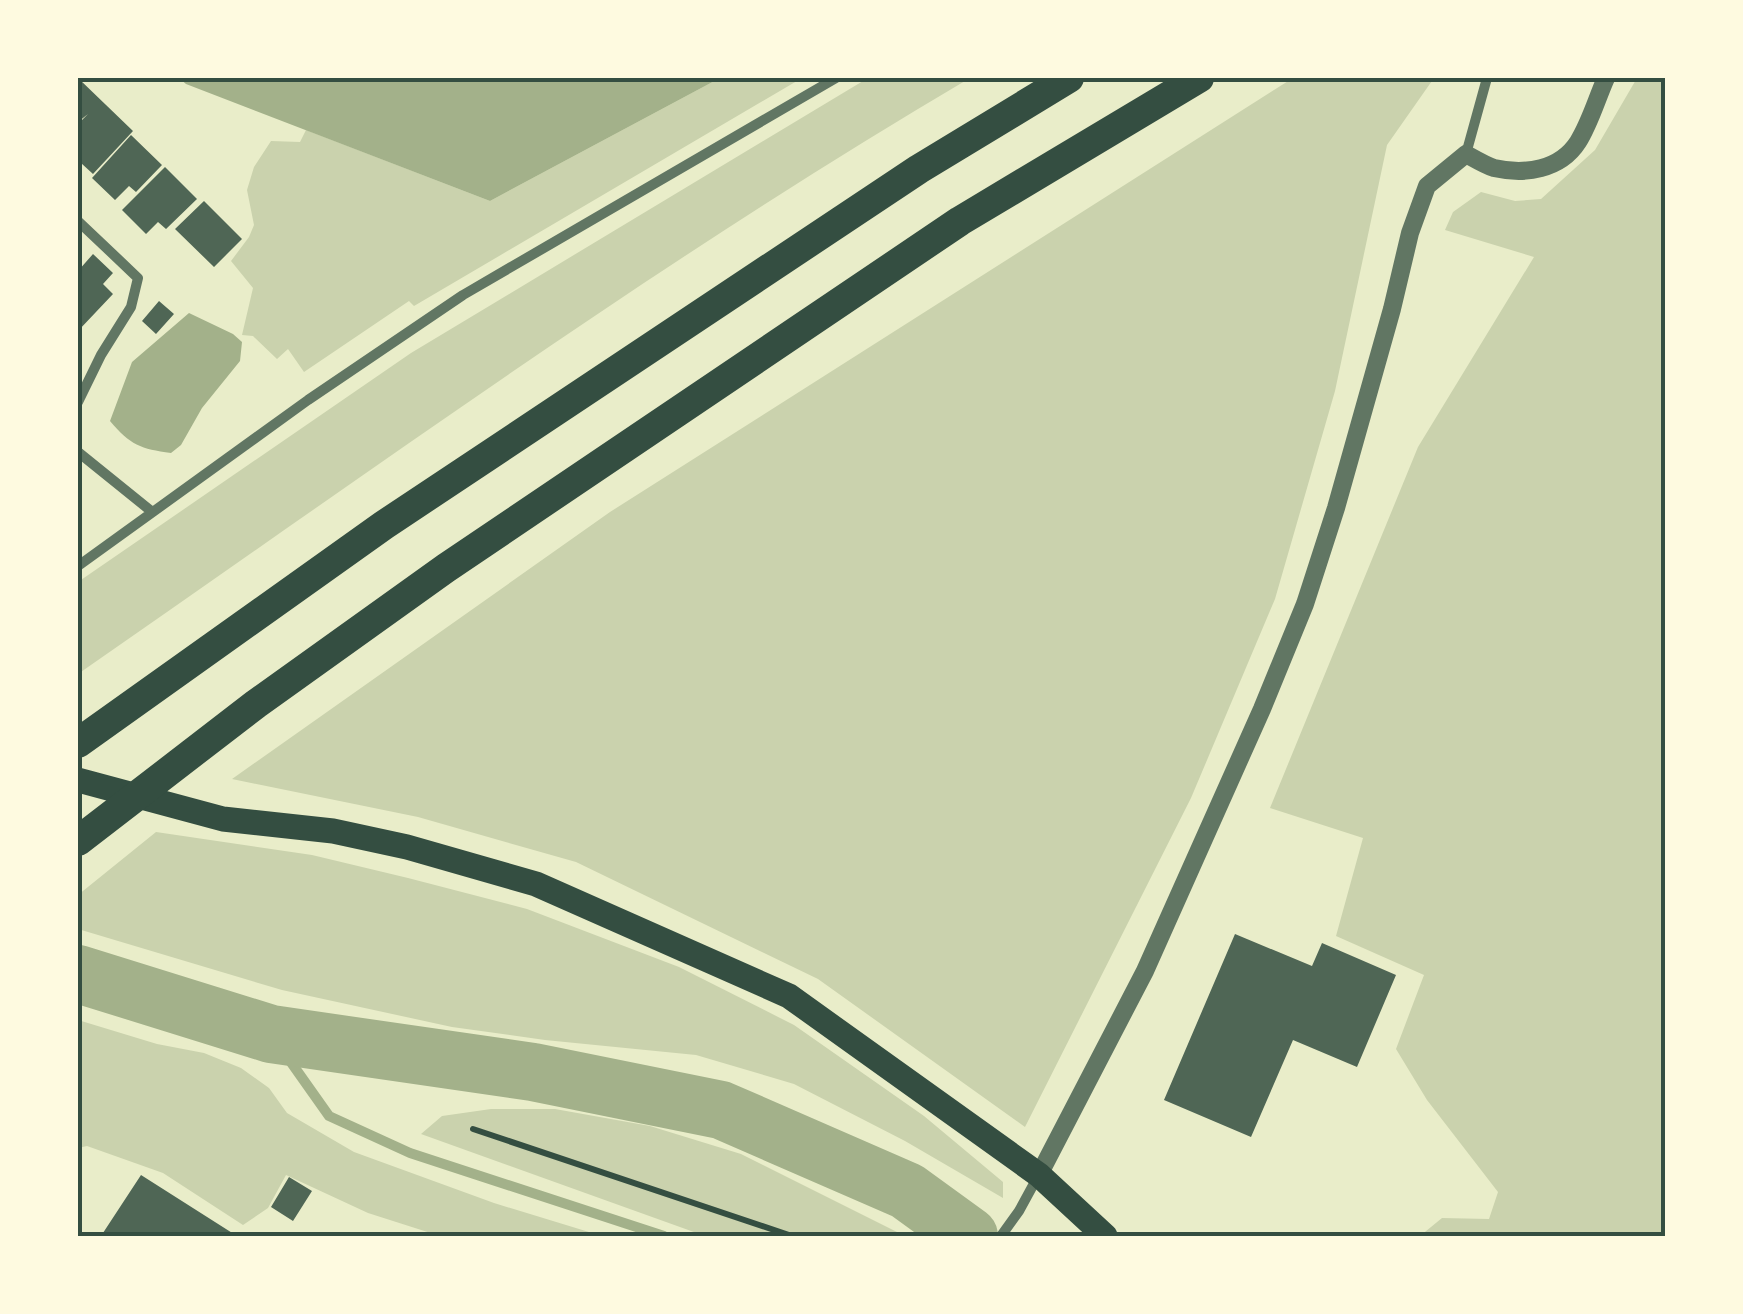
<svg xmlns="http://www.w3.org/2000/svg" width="1743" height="1314" viewBox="0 0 1743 1314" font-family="'Work Sans',sans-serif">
  <rect width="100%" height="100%" fill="#e9edc9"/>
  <path fill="#cad2ad" d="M720,78H802L414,306L409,301L304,372L288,349L277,359L253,336L242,335L253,288L231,261L249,237L254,225L247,190L254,167L271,141L300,142L306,130L490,201Z
    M868,78H970C662,259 371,471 78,674V582L411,353Z
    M1293,78H1434L1387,145L1335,391L1275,599L1191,798L1025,1127L818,979L576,862L418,817L232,779L610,512Z
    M1637,78H1666L1665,1236H1420L1442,1218L1489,1219L1498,1192L1427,1100L1396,1049L1424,975L1336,936L1363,838L1270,808L1418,447L1534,257L1445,230L1453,212L1481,192L1515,201L1541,199L1595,150Z
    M156,832L312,855L408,878L527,909L679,967L794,1025L924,1116L1003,1182V1198L905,1141L794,1084L696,1055L545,1040L452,1027L282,990L78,929V895Z
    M78,1020L157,1044L204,1053L241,1068L269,1088L287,1113L354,1152L494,1203L602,1236H440L368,1213L286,1175L268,1208L243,1225L163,1173L87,1146L78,1148Z
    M491,1109H555L650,1126L741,1154L905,1236H705L421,1134L442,1116Z"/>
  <path fill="#a3b18a" d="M179,78H720L490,201L186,84Z
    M189,313L233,334L242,342L240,361L202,408L181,445L171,453C141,449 130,445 110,421L132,362Z"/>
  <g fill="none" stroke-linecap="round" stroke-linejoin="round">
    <path stroke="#a3b18a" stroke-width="10" d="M271,1034L329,1116L410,1153L664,1236"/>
    <path stroke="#a3b18a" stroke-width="58" d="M78,974L271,1034L533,1072L721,1110L907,1191L969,1236"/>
  </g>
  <path fill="#4f6655" d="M78,78L133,131L93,174L81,163L78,167V124L88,114L78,122Z
    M131,135L162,165L136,192L129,186L115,200L92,178Z
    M165,167L197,199L166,229L158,222L146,234L122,210Z
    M204,201L242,239L214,267L175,229Z
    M93,254L113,273L103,284L113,294L78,331V271Z
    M159,301L174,314L156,334L142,321Z
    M1235,934L1312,966L1322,943L1396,975L1357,1067L1293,1040L1251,1137L1164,1100Z
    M141,1175L237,1236H101Z
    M289,1177L312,1191L293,1221L271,1207Z"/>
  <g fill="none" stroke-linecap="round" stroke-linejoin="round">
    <path stroke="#344e41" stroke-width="6" d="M473,1129L792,1236"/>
    <path stroke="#617663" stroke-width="10" d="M1466,154L1487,78
      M78,221L138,278L131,307L101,355L78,402
      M78,452L151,511
      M78,566L308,400L463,295L836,78
      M1001,1236L1019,1211L1037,1178"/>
    <path stroke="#617663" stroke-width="18" d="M1039,1175L1145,971L1262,709L1305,604L1336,508L1392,309L1410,233L1427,186L1466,154C1475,159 1485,165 1494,168C1525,175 1560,170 1578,142C1590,123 1597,98 1606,78"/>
    <path stroke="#344e41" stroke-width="25" d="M78,780L223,819L333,831L407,847L536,884L789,996L1039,1175L1105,1236"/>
    <path stroke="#344e41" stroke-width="30" d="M78,743L384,525L919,169L1069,78
      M78,841L256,704L446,568L960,221L1199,78"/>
  </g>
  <rect width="1743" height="1314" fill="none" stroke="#fefae0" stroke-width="160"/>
  <rect x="80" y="80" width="1583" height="1154" fill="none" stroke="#344e41" stroke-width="4"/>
</svg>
